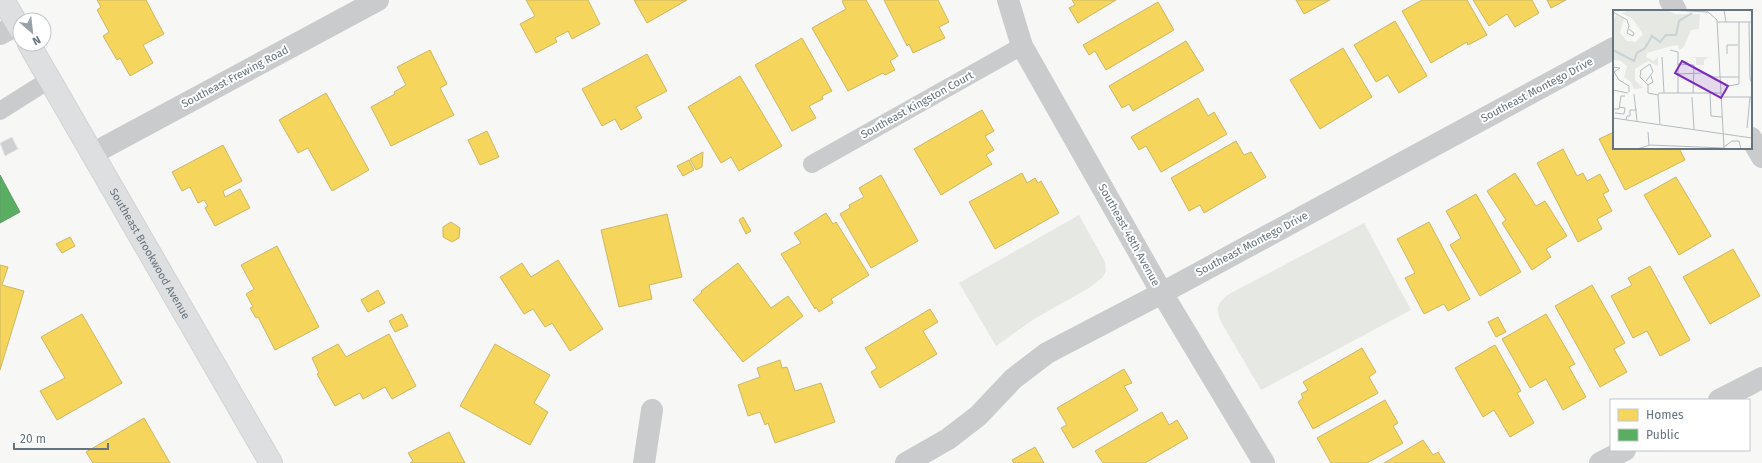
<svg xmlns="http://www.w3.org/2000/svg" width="1762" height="463" viewBox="0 0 1762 463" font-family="'Fira Sans',sans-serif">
  <rect width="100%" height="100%" fill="#f7f7f6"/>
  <path fill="#e6e8e4" d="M1079,215L1105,262L1106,271L1103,277L1089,288L1034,319L996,346L959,283Z
    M1364,223L1411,310L1261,390L1221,322C1215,307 1217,304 1229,294Z"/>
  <path fill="#f6d55c" stroke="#cab866" d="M97,0H146L164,34L143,45L153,63L130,76L120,58L117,60L103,36L109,32L97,10L101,7Z
    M526,0H588L600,24L572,39L568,31L555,38L557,42L536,53L520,24L535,16Z
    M634,0H687L647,23Z
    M844,0H866L898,56L890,61L895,70L885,75L883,73L848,91L812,28L846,9L842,1Z
    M884,0H938L949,22L939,27L945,38L913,53L909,44L907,46Z
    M1072,0H1116L1078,23L1069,8L1075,5Z
    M1296,0H1330L1304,14Z
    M1422,0H1467L1487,35L1468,45L1467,42L1431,63L1402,11Z
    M1473,0H1532L1539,13L1515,27L1507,14L1489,26Z
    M1547,0H1566L1551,8Z
    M1158,2L1174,30L1106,70L1095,51L1089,55L1083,45Z
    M1395,21L1427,76L1399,93L1388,75L1376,82L1354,45Z
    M802,38L832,91L822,96L823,99L809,106L816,118L792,131L755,65Z
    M1186,41L1204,70L1133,111L1129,104L1122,108L1109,86Z
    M1343,48L1372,97L1320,129L1290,80Z
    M430,50L447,84L440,88L454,115L391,146L371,107L395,94L394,92L406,85L397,67Z
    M647,54L667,91L636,107L642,118L621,130L615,119L602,126L582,89Z
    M740,76L782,146L739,171L731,157L721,163L688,107Z
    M326,93L369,170L332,191L308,148L298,153L279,120Z
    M1198,98L1208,116L1214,112L1227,134L1161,172L1146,146L1139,150L1131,137Z
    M982,110L994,131L985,136L994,150L986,155L992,164L941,195L914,149Z
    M487,131L499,157L480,165L468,140Z
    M1614,132V148H1679L1685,160L1625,190L1599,139Z
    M1236,141L1244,155L1251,152L1266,177L1204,213L1200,205L1189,211L1171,178Z
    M223,145L242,181L223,191L225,197L240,189L250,208L215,226L205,208L208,206L204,200L198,203L190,187L182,191L172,172Z
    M1563,149L1577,176L1583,173L1587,181L1600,174L1609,191L1603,194L1612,211L1597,219L1602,229L1578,242L1537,163Z
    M703,152L702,167L696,170L690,159Z
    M689,160L694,170L683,176L677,166Z
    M1022,173L1027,183L1035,178L1038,183L1041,181L1059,213L995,249L969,202Z
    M1515,173L1536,206L1545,201L1567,236L1546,249L1551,257L1532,270L1502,223L1506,220L1487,191Z
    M881,175L918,241L871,268L840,214L850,208L849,205L864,197L859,188Z
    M1676,177L1711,236L1679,255L1644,195Z
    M1476,194L1521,272L1480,296L1450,245L1461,238L1446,211Z
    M826,213L833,224L836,222L869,275L831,299L833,303L819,312L816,307L815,309L781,254L801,243L794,233Z
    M667,214L682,277L649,285L652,299L619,307L601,230Z
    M743,217L751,231L746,234L739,220Z
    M451,222L460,228L459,238L452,242L443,237V227Z
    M1429,222L1470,299L1448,311L1444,304L1424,314L1405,278L1415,273L1397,239Z
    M70,237L75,246L62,253L56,244Z
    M277,246L319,327L275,350L258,317L256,318L250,308L253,307L246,294L254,289L241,265Z
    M1733,249L1760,296L1710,324L1683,277Z
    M558,260L603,329L570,351L552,323L545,327L533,309L524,314L500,277L522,263L531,277Z
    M738,263L771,308L788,296L803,316L743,362L693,300L702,292L701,291Z
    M0,265L8,267L2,285L24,291L0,370Z
    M1650,266L1690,340L1660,356L1647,331L1633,338L1611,296L1632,285L1628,278Z
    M1592,285L1625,343L1614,349L1627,372L1600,387L1555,306Z
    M378,290L385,303L368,312L361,300Z
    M930,309L938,322L923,331L937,354L880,388L871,372L877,368L865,348Z
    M82,314L122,383L57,420L40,391L65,378L41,337Z
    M402,314L408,326L395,332L389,321Z
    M1546,314L1575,364L1569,367L1586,397L1563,410L1546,379L1530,388L1502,339Z
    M1498,317L1506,332L1496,337L1488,322Z
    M389,334L416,386L392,399L385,387L363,399L360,393L335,406L317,374L319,373L312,358L338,344L346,357Z
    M495,344L550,375L534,403L548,412L530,445L460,406Z
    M1495,345L1521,391L1517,393L1534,423L1510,437L1494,410L1483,417L1455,368Z
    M1362,348L1376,372L1369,377L1378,393L1313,429L1298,402L1303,398L1301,394L1308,390L1303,382Z
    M780,360L782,368L787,367L795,391L821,383L835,422L775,443L768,423L765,425L760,412L748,416L738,385L760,377L757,368Z
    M1124,369L1132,383L1124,386L1138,410L1073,448L1061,428L1067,425L1057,408Z
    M1385,400L1398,423L1393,426L1403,443L1367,463H1331L1317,438Z
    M1162,412L1169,425L1177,420L1188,438L1145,463H1103L1095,451Z
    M144,418L170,463H93L86,452Z
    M449,432L465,463H410L413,461L408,453Z
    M1423,440L1433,455L1438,452L1445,463H1384Z
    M1035,447L1044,463H1014L1012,460Z"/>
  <path fill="#5aae61" stroke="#5d9d6a" d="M0,175L20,212L0,223Z"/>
  <path fill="#cdcfd0" stroke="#e6e6e6" d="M12,137L18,149L5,156L0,143Z"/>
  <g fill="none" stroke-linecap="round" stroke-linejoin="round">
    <g stroke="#d2d3d4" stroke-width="24">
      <g id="secondary">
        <path d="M3,0L20,29"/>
        <path id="s1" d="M29,44L271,463"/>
      </g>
    </g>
    <path stroke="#c9cbcc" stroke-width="18" d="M0,111L49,80
      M812,164L1022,46"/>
    <path stroke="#c9cbcc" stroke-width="22" d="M1008,0L1022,46L1162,293L1264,463
      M1670,0L1676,11
      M0,34L17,25
      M1751,138L1762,157
      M92,154L378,0
      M1719,400L1762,378
      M644,463L652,410
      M906,463L948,439L978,416L1013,379L1047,353L1162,293L1614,48
      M1600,463L1625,450"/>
    <use href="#secondary" stroke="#dedfe0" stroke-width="22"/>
  </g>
  <g text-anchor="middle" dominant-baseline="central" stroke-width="4" stroke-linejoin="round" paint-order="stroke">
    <g font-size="11" fill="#65747e" stroke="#fff">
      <text transform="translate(235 77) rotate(-28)">Southeast Frewing Road</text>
      <text transform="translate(1537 90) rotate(-28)">Southeast Montego Drive</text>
      <text transform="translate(917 105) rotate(-29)">Southeast Kingston Court</text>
      <text transform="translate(1129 235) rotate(61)">Southeast 48th Avenue</text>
      <text transform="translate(1252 244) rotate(-28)">Southeast Montego Drive</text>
      <text stroke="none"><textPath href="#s1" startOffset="242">Southeast Brookwood Avenue</textPath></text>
    </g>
  </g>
  <g transform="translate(1613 10)">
    <rect width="139" height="139" fill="#f7f7f6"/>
    <path d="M13,0H53L62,4H87L86,19L78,20L71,37L66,40L65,35L58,36L34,43L33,47L41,51L45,47V56L35,51L22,59V70L30,78L21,79L18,72L11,67L14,56L8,51L0,50V11L3,5L11,9L7,23L14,31L23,32L30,24L19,8L8,3L13,2ZM75,47H96L91,50V55H83V48Z" fill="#e6e8e4"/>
    <path fill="none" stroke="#cad2d4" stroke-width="2" d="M0,40L21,51L24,43L32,38L39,26L47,32L53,25H63L66,11L79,3"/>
    <path fill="none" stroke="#b4bbbf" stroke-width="1" d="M111,0L113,12M0,2L14,10L16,16L14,23L20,26L21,23L16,19M105,12H139M136,12L137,69L139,73M57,40L65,42V83M114,44V35H125M49,47L51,83M64,54L81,55L80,83M0,57L7,58L1,62M0,60L6,70L16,76V82M64,64L91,63L101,67H126M33,71L40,62L37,54L28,60L27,67L35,75V83L45,85M35,75L40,72L38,66M116,76L126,74V12M0,80L15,83M97,83L98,106L109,107M21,84L24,111M45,85L46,83H108M45,85L47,114M79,87L81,119M108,87H138M0,99H6L8,86H12M2,103L11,104L12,98L6,97M0,108L139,128M13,110L14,106H17V100H24M134,118L137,87M35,122L36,135M111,137L119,131H126L128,139M24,139L37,135L111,138L104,10L95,2L56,0"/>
    <path fill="#7b2cbf" fill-opacity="0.15" stroke="#7b2cbf" stroke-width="2" d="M69,51L115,76L108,88L62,63Z"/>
    <rect width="139" height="139" fill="none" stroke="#65747e" stroke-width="2"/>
  </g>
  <rect x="1610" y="399" width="140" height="52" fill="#ffffff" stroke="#c1c7cb"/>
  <rect x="1618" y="409" width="20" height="12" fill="#f6d55c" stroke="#c1c7cb"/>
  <text x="1646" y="419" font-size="12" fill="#65747e">Homes</text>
  <rect x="1618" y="429" width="20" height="12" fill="#5aae61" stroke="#c1c7cb"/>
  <text x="1646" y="439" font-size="12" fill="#65747e">Public</text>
  <g transform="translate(32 32) rotate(152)"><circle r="19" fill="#ffffff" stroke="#c1c7cb"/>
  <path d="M0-3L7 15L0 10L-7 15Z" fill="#98a2a8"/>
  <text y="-6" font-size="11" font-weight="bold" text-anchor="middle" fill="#65747e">N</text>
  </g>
  <path d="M14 443v6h94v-6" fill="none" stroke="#65747e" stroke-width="2"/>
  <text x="20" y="443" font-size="12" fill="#65747e" stroke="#ffffff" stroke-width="3" paint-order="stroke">20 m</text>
</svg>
